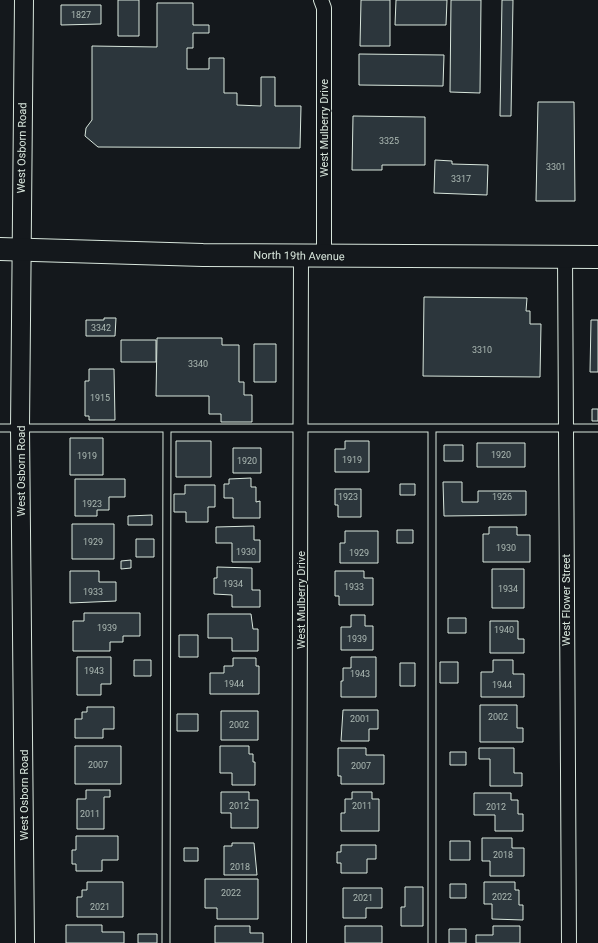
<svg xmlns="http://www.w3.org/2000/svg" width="598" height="943" viewBox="0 0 598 943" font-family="Roboto,sans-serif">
  <rect width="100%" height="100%" fill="#14181c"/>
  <path fill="#2c363c" stroke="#d8e6dc" d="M118,0H139V36H118Z
    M361,0H390V46H360Z
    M396,0H447L446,25H395Z
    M451,0H481L480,93L450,92Z
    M502,0H513L511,116H500Z
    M157,3H193V25H209V33H193V48H187V69H209V58H224V93H237V105L261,106V77H275V106H301L300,148L98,147L85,136L86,128L92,120V46L157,47Z
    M61,5H101V24L61,25Z
    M359,54L444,55L443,86L359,85Z
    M538,102H574L575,201H536Z
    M353,116L425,117V165H382V170H352Z
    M435,160L452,161V164L488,165L487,195L434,193Z
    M424,297L527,298L526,311H530V324H541L540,377L423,376Z
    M104,318H116L115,336H86V320H104Z
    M591,320H598V372H590Z
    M157,338H222V345H239V382H244V395H252V422H221V414H209V396H156Z
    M121,340H156V362H121Z
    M254,344H276V382H254Z
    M89,369H114L115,420H89V416H85V381H89Z
    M592,409H598V421H592Z
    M70,438H103V475H70Z
    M176,441H211V477H176Z
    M345,441H369V472H335V449H345Z
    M477,443H525V467H477Z
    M444,445H463V461H444Z
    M233,448H261V473H233Z
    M251,478V487H256V502L260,501V518H233V498H224V484H229V479Z
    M75,479H125V497H109V510H97V516H75Z
    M443,482H462V502H478V491H526V515L444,516Z
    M400,484H415V495H400Z
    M185,485H215V507H208V522H186V512H174V494H185Z
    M335,489H361V517H338V505H335Z
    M152,515V525H128V516Z
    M72,524H114V559H72Z
    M254,526V540H260V562H232V543H216V527Z
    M489,527H517V535H530V562H483V534H489Z
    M397,530H413V543H397Z
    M345,531H378V563H340V543H345Z
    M136,539H154V557H136Z
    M131,560V568L121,569V561Z
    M217,567L252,568V590H260V607H232V595L214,594V578H217Z
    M492,569H524V608H492Z
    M70,571H99V582H116V601L70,603Z
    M335,571H364V578H373V605H339V596H335Z
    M84,613H140V636H123V642H110V651H73V621H84Z
    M208,614H251L253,629H258V651H232V638H208Z
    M351,615H365V626H373V650H341V627H351Z
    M448,618H466V633H448Z
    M490,621H518V639H524V653H490Z
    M179,635H198V657H179Z
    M77,657H111V684H101V695H77Z
    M351,657H376V697H341V681H343V668H351Z
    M233,658H256V666H259V694H210V673H224V666H233Z
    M134,660H151V676H134Z
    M493,660H513V674H524V697H481V672H493Z
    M440,662H458V683H440Z
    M400,663H415V686H400Z
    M480,705H517V728H523V742H480Z
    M87,707H114V729H103V738H75V719H82V712H87Z
    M343,710H378V729H369V741H341Z
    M221,711H258V740H221Z
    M177,714H198V731H177Z
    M75,746H121V784H75Z
    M220,746H249V754H253V762H255V785H232V773H220Z
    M338,748H366V755H384V784H341V776H338Z
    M479,748H514V773H522V786H490V759H479Z
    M450,752H466V765H450Z
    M86,790H110V797H104V829H77V799H86Z
    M221,792H249V800H258V828H231V813H221Z
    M352,792H372V799H379V831H341V813H345V799H352Z
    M474,793H511V800H518V814H523V831H495V815H474Z
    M76,836H118V860H102V871H76V864H72V850H76Z
    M482,838H512V848H524V876H490V861H482Z
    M450,841H470V860H450Z
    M232,843H254L257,875H224V846H232Z
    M341,845H376V859H367V873H341V863H337V852H341Z
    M184,848H198V861H184Z
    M205,879H258V919H217V908H205Z
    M87,882H123V917H77V897H82V890H87Z
    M484,882H515V890H519V905H523V920L492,919V904H484Z
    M450,884H466V898H450Z
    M405,887H423V926H401V907H405Z
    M343,888H382V908H366V918H343Z
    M66,925H102V932H124V943H66Z
    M215,926H250V933H263V943H215Z
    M345,926H382V943H345Z
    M493,926H520V943H476V935H493Z
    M449,929H466V943H449Z
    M138,934H157V943H138Z"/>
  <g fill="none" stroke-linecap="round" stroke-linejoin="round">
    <g stroke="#d8e6dc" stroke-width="9">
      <path id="service" d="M0,428H598
        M432,430V943
        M166,943L167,428"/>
    </g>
    <g stroke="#d8e6dc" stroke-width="16">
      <path id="minor" d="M321,0L324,8V257
        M565,257L569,943
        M299,943L301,256"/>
    </g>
    <g stroke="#d8e6dc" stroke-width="20">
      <path id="tertiary" d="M24,0L20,428L25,943"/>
    </g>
    <g stroke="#d8e6dc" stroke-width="24">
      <path id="primary" d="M0,249L203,255L598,257"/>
    </g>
    <use href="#service" stroke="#14181c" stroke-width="7"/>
    <use href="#minor" stroke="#14181c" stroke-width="14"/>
    <use href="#tertiary" stroke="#14181c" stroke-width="18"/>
    <use href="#primary" stroke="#14181c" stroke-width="22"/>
  </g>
  <g text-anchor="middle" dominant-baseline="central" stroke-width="3" stroke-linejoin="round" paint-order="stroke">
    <g font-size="9" fill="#adbab4">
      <text x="81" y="15">1827</text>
      <text x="389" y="141">3325</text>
      <text x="556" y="167">3301</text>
      <text x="461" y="179">3317</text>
      <text x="101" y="328">3342</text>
      <text x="482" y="350">3310</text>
      <text x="198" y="364">3340</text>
      <text x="100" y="398">1915</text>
      <text x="501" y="455">1920</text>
      <text x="87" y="456">1919</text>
      <text x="352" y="460">1919</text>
      <text x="247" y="461">1920</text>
      <text x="348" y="497">1923</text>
      <text x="502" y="497">1926</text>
      <text x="92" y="504">1923</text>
      <text x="93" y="542">1929</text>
      <text x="506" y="548">1930</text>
      <text x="246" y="552">1930</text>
      <text x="359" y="553">1929</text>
      <text x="233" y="584">1934</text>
      <text x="354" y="587">1933</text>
      <text x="508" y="589">1934</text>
      <text x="93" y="592">1933</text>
      <text x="107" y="628">1939</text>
      <text x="504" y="630">1940</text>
      <text x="357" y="639">1939</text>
      <text x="94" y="671">1943</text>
      <text x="360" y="674">1943</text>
      <text x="234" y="684">1944</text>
      <text x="502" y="685">1944</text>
      <text x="498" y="717">2002</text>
      <text x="360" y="719">2001</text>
      <text x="239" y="725">2002</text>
      <text x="98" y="765">2007</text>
      <text x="361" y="766">2007</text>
      <text x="239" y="806">2012</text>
      <text x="362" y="806">2011</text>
      <text x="496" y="807">2012</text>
      <text x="90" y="814">2011</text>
      <text x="503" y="855">2018</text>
      <text x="240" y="867">2018</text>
      <text x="231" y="893">2022</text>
      <text x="502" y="897">2022</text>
      <text x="363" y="898">2021</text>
      <text x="100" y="907">2021</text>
    </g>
    <g font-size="11" fill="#d8e6dc" stroke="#14181c">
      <text transform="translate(324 128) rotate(-90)">West Mulberry Drive</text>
      <text transform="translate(22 148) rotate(-89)">West Osborn Road</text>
      <text transform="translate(299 256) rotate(1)">North 19th Avenue</text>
      <text transform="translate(21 471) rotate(-90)">West Osborn Road</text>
      <text transform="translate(301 600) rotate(-90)">West Mulberry Drive</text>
      <text transform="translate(566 600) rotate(-90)">West Flower Street</text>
      <text transform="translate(24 795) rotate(-90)">West Osborn Road</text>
    </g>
  </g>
</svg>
